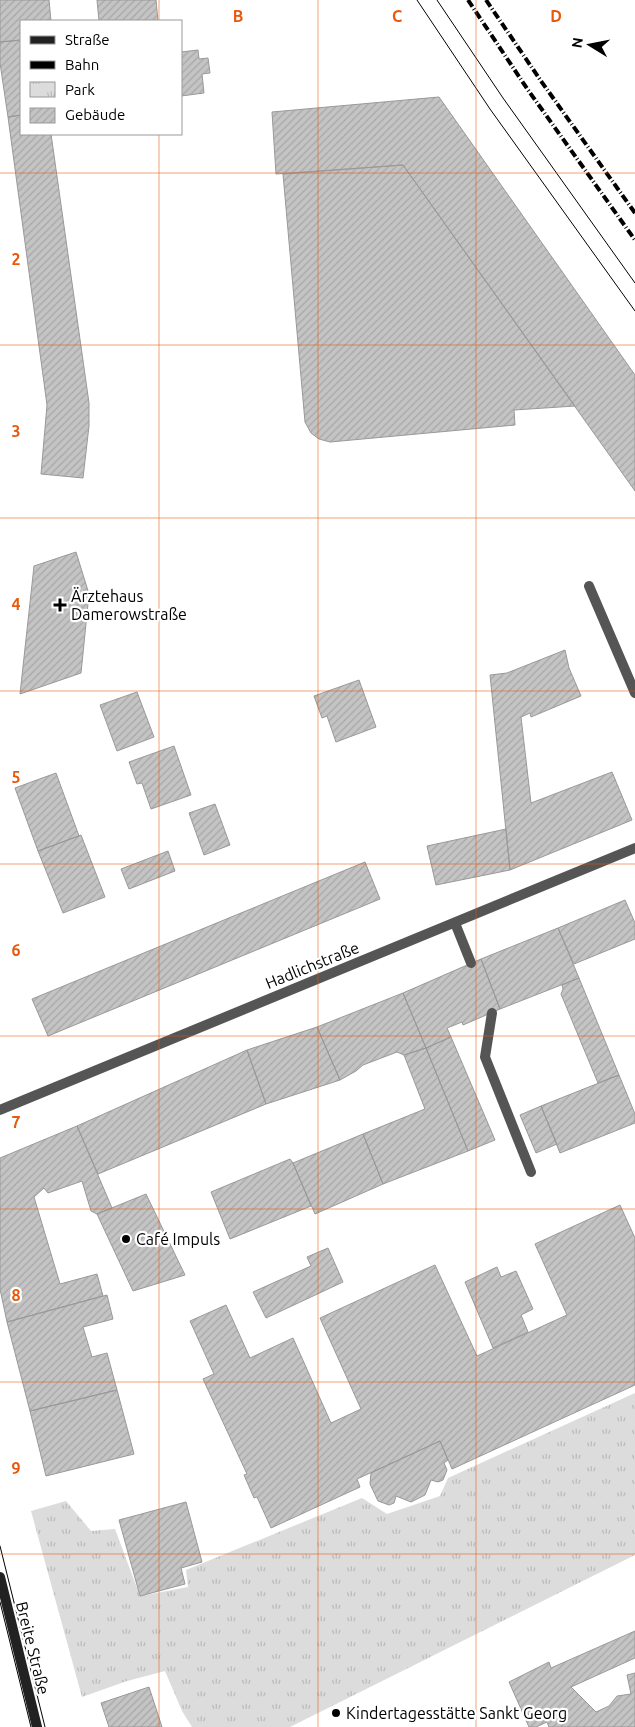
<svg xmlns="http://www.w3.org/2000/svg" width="635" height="1727" viewBox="0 0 635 1727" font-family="Ubuntu,sans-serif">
  <defs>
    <pattern id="park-tufts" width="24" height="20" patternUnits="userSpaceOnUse" patternTransform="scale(1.25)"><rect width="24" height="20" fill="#dcdcdc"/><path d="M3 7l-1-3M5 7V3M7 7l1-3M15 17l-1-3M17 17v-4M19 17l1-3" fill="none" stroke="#bbb"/></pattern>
    <pattern id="building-hatch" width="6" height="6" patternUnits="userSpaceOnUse" patternTransform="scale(1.25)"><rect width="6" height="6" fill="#c4c4c4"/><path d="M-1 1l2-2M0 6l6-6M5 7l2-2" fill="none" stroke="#a7a7a7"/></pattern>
  </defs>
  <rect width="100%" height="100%" fill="#fff"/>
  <path fill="url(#park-tufts)" d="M635,1393V1555L290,1727H192L182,1711L165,1671L127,1681L82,1697L31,1511L66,1501L91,1531L115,1529L140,1596L188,1587L186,1570L362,1498L387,1514L440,1496L448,1478Z"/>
  <path fill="url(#building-hatch)" stroke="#999" d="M0,0H49L51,21H21V40L0,42Z
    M97,0H156L158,21H99Z
    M21,40V115L8,117L0,63V42Z
    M198,50L199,59L208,58L210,73L202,74L204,93L181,96V52Z
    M439,97L635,375V491L403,165L276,174L272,112Z
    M21,115V134H51L89,403V426L83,478L41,474L47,405L8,117Z
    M403,165L575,406L514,410L515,425L330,442L319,439L311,433L305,422L283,174Z
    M76,552L89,594L81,673L20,694L34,566Z
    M565,650L569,668L581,696L531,717L530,713L521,717L531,803L612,772L632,820L510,870L490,675L507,673Z
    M359,680L376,727L336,742L327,716L322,718L314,696Z
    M137,692L154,737L117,751L100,705Z
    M174,746L191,795L151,809L142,783L137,784L129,762Z
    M56,773L79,836L38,851L15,788Z
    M215,804L230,845L204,855L189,813Z
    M506,829L510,870L436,885L427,846Z
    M81,835L105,897L63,913L38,851Z
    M168,851L175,871L129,889L121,869Z
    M365,862L380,899L48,1036L32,999Z
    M625,900L635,923V939L574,964L558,928Z
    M558,928L579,978L500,1009L481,959Z
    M481,959L500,1009L463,1025L462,1022L447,1028L451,1037L426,1048L403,993Z
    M579,978L619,1075L598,1083L561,994L563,989L562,985Z
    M403,993L426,1048L404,1055L397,1052L363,1065L356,1071L340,1080L317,1027Z
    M317,1027L340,1080L266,1104L247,1050Z
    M451,1037L495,1140L468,1151L426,1048Z
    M426,1048L468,1151L383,1184L363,1134L425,1109L404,1055Z
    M247,1050L266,1104L98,1174L77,1126Z
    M619,1075L635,1114V1123L560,1153L541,1106Z
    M541,1106L557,1144L536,1153L520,1115Z
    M77,1126L112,1208L97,1214L91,1211L82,1181L48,1193L44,1188L34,1197L60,1284L97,1274L103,1296L7,1322L0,1289V1158Z
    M363,1134L383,1184L315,1214L293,1163Z
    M290,1159L293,1163L311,1206L230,1239L211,1192Z
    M146,1194L185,1275L133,1291L97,1214Z
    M620,1205L635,1238V1385L452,1469L440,1441L357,1479L360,1487L271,1528L257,1497L254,1498L244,1475L247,1474L203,1379L214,1374L190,1321L226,1305L250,1358L293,1338L331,1423L361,1409L320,1318L435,1265L477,1356L567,1315L535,1244Z
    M328,1248L343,1282L266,1318L253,1292L311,1266L307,1257Z
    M497,1267L501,1277L516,1271L533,1309L521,1315L528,1332L493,1348L465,1282Z
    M107,1295L113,1319L83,1327L92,1357L107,1353L117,1390L30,1411L7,1322Z
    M117,1390L134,1454L46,1476L30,1411Z
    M440,1441L448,1460L444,1463L447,1470L443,1480L438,1482L431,1480L425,1495L411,1502L396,1496L394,1503L389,1505L378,1501L370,1484L371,1473Z
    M186,1502L202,1562L181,1568L185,1584L140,1596L119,1520Z
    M635,1631V1658L571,1687L596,1712L609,1706L617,1696L631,1694L627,1675L635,1673V1727H549L547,1722L536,1727H529L509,1682L549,1662L551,1668Z
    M149,1687L162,1727H109L101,1703Z"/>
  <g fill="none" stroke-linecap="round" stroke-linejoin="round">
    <path stroke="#555" stroke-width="10" d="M589,586L635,693
      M455,923L471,963
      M492,1013L485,1057L531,1172"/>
    <path stroke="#555" stroke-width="10" d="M0,1110L635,848"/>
    <path stroke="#222" stroke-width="10" d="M0,1577L37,1727"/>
    <path stroke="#000" stroke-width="1" d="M417,0L490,109L635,311
      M437,0L503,98L635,283
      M0,1546L45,1727
      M0,1602L31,1727"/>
    <path stroke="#000" stroke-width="4" stroke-dasharray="8 2.5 1 2.5" stroke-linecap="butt" d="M468,0L528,90L635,240
      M486,0L541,81L635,213"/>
  </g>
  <path fill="none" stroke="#e8590c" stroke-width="1" stroke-opacity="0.55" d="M159,0V21M318,0V1727M476,0V1727M159,134V1727M0,173H635M0,345H635M0,518H635M0,691H635M0,864H635M0,1036H635M0,1209H635M0,1382H635M0,1554H635"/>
  <g fill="#000" stroke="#fff" stroke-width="2">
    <path d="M57.5 597.5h5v5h5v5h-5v5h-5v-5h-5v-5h5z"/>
    <circle cx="126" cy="1239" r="5"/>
    <circle cx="336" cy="1713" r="5"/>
  </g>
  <g text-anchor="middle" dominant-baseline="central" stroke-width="4.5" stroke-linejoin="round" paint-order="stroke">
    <g font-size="16" fill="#000" stroke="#fff" text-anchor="start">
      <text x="71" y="596">Ärztehaus<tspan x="71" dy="18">Damerowstraße</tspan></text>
      <text x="136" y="1239">Café Impuls</text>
      <text x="346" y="1713">Kindertagesstätte Sankt Georg</text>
    </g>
    <g font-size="16" fill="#000" stroke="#fff">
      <text transform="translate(312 965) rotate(-22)">Hadlichstraße</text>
      <text transform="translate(33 1648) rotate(76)">Breite Straße</text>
    </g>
  </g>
  <g font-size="16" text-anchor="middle" font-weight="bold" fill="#e8590c" stroke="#fff" stroke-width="4.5" stroke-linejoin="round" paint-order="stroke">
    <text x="238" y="22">B</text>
    <text x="397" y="22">C</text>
    <text x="556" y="22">D</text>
    <text x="16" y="265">2</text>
    <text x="16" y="437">3</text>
    <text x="16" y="610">4</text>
    <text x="16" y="783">5</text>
    <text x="16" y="956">6</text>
    <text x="16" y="1128">7</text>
    <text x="16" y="1301">8</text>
    <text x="16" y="1474">9</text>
  </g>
  <rect x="20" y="20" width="162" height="115" fill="#ffffff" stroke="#999999"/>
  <rect x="30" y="36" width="25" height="8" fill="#222222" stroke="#999999"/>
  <text x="65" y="45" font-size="15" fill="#000000">Straße</text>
  <rect x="30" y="61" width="25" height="8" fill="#000000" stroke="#999999"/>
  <text x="65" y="70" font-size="15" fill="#000000">Bahn</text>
  <rect x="30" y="82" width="25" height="15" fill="url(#park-tufts)" stroke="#999999"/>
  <text x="65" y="95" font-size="15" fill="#000000">Park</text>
  <rect x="30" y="108" width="25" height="15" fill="url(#building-hatch)" stroke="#999999"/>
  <text x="65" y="120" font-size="15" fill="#000000">Gebäude</text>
  <g transform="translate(590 45) rotate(280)" stroke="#ffffff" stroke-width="4" paint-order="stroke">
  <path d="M0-4L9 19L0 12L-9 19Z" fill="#000000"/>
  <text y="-8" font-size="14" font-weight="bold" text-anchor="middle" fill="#000000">N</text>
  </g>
</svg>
